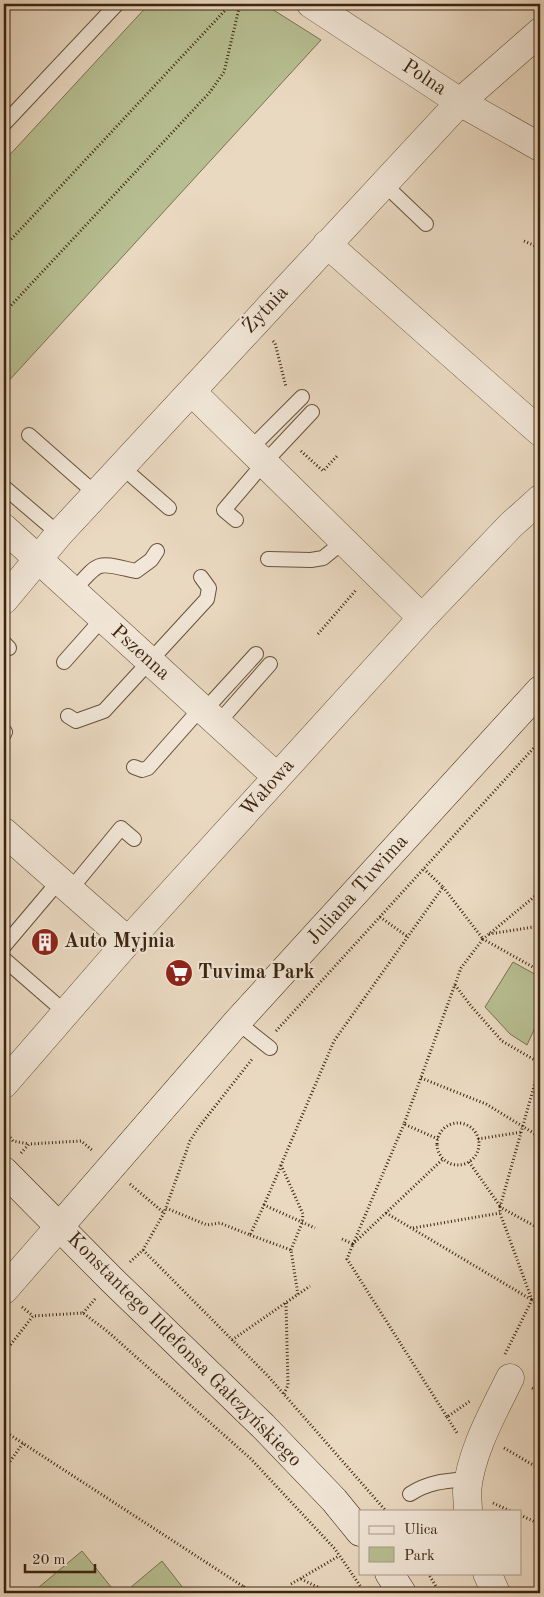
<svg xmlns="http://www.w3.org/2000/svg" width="544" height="1597" viewBox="0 0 544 1597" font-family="'Old Standard TT',serif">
  <rect width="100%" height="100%" fill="#ead9c1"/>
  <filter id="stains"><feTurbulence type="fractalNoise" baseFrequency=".004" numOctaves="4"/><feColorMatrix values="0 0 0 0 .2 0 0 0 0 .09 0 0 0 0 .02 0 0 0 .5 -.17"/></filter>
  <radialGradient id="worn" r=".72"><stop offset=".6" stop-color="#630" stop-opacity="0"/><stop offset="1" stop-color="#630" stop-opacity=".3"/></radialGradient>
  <path fill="#b7bf92" stroke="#7a7250" d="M149,4H264L321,40L4,386V161Z
    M513,962L540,977V1017L527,1045L510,1034L485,1007Z
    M82,1551L116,1593H32Z
    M162,1561L187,1593H124Z"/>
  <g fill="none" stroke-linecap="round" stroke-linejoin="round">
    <g stroke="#68513b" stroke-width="16">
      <path id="lane" d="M4,124L117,4
        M384,184L426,224
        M29,435L96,494
        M250,449L302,397
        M122,467L169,508
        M4,487L59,534
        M236,520L224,510L264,463L312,412
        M268,559L311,560L323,558L344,541
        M73,591C101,560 95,562 136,571L151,560L157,551
        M4,643L9,648
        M64,662L103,618
        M204,711L256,654
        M68,716L76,721L104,711L207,599L209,588L201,577
        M218,723L270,664
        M4,734L5,732
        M134,767L142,770L148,768L201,708
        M70,890L121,828L134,839
        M4,946L59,881
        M4,959L66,1013
        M237,1022L270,1048
        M410,1494C430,1481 447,1481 470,1479"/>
    </g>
    <g stroke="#68513b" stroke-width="29">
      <path id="street" d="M311,4L460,102L540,147
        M327,244L540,432
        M192,392L422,618
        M4,528L277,777
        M4,600L59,534L460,102L540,32
        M4,832L128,941
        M4,1084L128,941L422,618L511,525L540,499
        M4,1290L59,1227
        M468,1511C468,1504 467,1497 467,1491C471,1451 493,1413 510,1378
        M487,1573L496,1593"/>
    </g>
    <g stroke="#3c240e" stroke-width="29">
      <path id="secondary" d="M4,1171L112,1280L263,1426L334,1500L360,1532
        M59,1227L237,1022L540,690
        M389,1573L402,1593"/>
    </g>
    <path stroke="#3c240e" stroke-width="3" stroke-dasharray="1 2.5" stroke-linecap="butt" d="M524,241L540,248
      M4,247L231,4
      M4,313L210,92L224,72L240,4
      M273,341L275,343L286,387
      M301,451L323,471L337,456
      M318,634L356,590
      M4,697L6,699L4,701
      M540,892L483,939L540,971
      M380,917L408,937
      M489,934L540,926
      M455,985L471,1006L502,1041L540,1063
      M276,1031L540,741
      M421,1078L486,1104L540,1137
      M437 1144a21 21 0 1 1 42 0a21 21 0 1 1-42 0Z
      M404,1124L353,1244L443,1159
      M4,1129L13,1141L29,1144
      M438,1139L404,1124L461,968L483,939L443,887
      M478,1139L522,1132
      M21,1153L29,1144L81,1141L92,1150
      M469,1162L500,1206
      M130,1184L164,1213
      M264,1205L281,1166
      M500,1207L540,1065
      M166,1208L207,1225L220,1223L250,1235L264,1205L315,1228
      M386,1213L532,1300
      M413,1228L500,1213
      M250,1235L291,1250L298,1295
      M342,1239L353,1244L347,1259L447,1417L470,1401
      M143,1250L268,1376L386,1511
      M291,1250L302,1223L303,1214L281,1165L334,1041L443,887L424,869
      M130,1262L143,1250L164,1213L190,1141L198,1128L253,1058
      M532,1300L500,1213V1207L540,1229
      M22,1307L33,1316
      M83,1313L96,1298
      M232,1340L310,1286
      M4,1353L33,1316L83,1313L107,1331L251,1459L335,1549L365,1593
      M505,1354L532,1300L540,1305
      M532,1388L540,1392
      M284,1394L288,1385L286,1303
      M447,1417L457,1433
      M4,1431L244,1587
      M504,1448L540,1469
      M4,1470L23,1443
      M493,1503L510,1511
      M520,1515L540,1524
      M428,1573L440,1593
      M301,1579L330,1593
      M291,1584L339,1556
      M235,1593L244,1587L246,1593"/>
    <use href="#lane" stroke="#f1e6d7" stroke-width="14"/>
    <use href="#street" stroke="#f1e6d7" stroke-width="28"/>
    <use href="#secondary" stroke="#f1e6d7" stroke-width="28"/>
  </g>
  <defs>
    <g id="building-disc" transform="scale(1.4375)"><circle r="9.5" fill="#8f2418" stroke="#f1e6d7"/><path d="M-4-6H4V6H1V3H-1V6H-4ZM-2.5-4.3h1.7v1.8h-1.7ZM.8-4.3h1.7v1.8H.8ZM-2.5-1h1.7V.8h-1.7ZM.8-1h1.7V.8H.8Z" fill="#fff"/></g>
    <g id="supermarket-disc" transform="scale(1.4375)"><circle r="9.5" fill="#8f2418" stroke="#f1e6d7"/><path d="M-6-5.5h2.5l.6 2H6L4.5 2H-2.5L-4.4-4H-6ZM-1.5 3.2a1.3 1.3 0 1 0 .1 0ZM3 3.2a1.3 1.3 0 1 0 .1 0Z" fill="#fff"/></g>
  </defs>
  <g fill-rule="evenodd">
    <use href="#building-disc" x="45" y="942"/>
    <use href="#supermarket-disc" x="179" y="973"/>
  </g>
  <g text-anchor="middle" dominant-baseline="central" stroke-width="4.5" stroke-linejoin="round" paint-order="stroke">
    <g font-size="20" fill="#3c240e" stroke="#f1e6d7">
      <text transform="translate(424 78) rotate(33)">Polna</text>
      <text transform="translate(266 310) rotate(-47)">Żytnia</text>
      <text transform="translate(140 653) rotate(42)">Pszenna</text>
      <text transform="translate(268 788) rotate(-48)">Wałowa</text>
      <text transform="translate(358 890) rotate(-48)">Juliana Tuwima</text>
      <text transform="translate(184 1350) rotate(45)">Konstantego Ildefonsa Gałczyńskiego</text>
    </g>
    <g font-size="20" font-weight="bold" fill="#3c240e" stroke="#f1e6d7" text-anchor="start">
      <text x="64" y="942">Auto Myjnia</text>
      <text x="198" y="973">Tuvima Park</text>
    </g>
  </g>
  <rect width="544" height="1597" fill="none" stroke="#ead9c1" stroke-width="20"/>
  <rect x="5" y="5" width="534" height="1587" fill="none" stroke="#3c240e" stroke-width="2.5"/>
  <rect x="10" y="10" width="524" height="1577" fill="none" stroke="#3c240e"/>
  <rect x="359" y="1510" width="162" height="65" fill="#f1e6d7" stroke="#a99887"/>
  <rect x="369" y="1526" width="25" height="8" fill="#f1e6d7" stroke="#a99887"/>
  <text x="404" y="1534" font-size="15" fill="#3c240e">Ulica</text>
  <rect x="369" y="1547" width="25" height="15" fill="#b7bf92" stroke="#a99887"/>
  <text x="404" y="1560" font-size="15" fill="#3c240e">Park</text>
  <path d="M25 1564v8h70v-8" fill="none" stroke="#3c240e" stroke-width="2.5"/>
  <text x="32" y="1564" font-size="15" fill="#3c240e" stroke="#f1e6d7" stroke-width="4" paint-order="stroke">20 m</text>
  <rect width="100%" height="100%" filter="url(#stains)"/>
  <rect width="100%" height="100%" fill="url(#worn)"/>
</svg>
